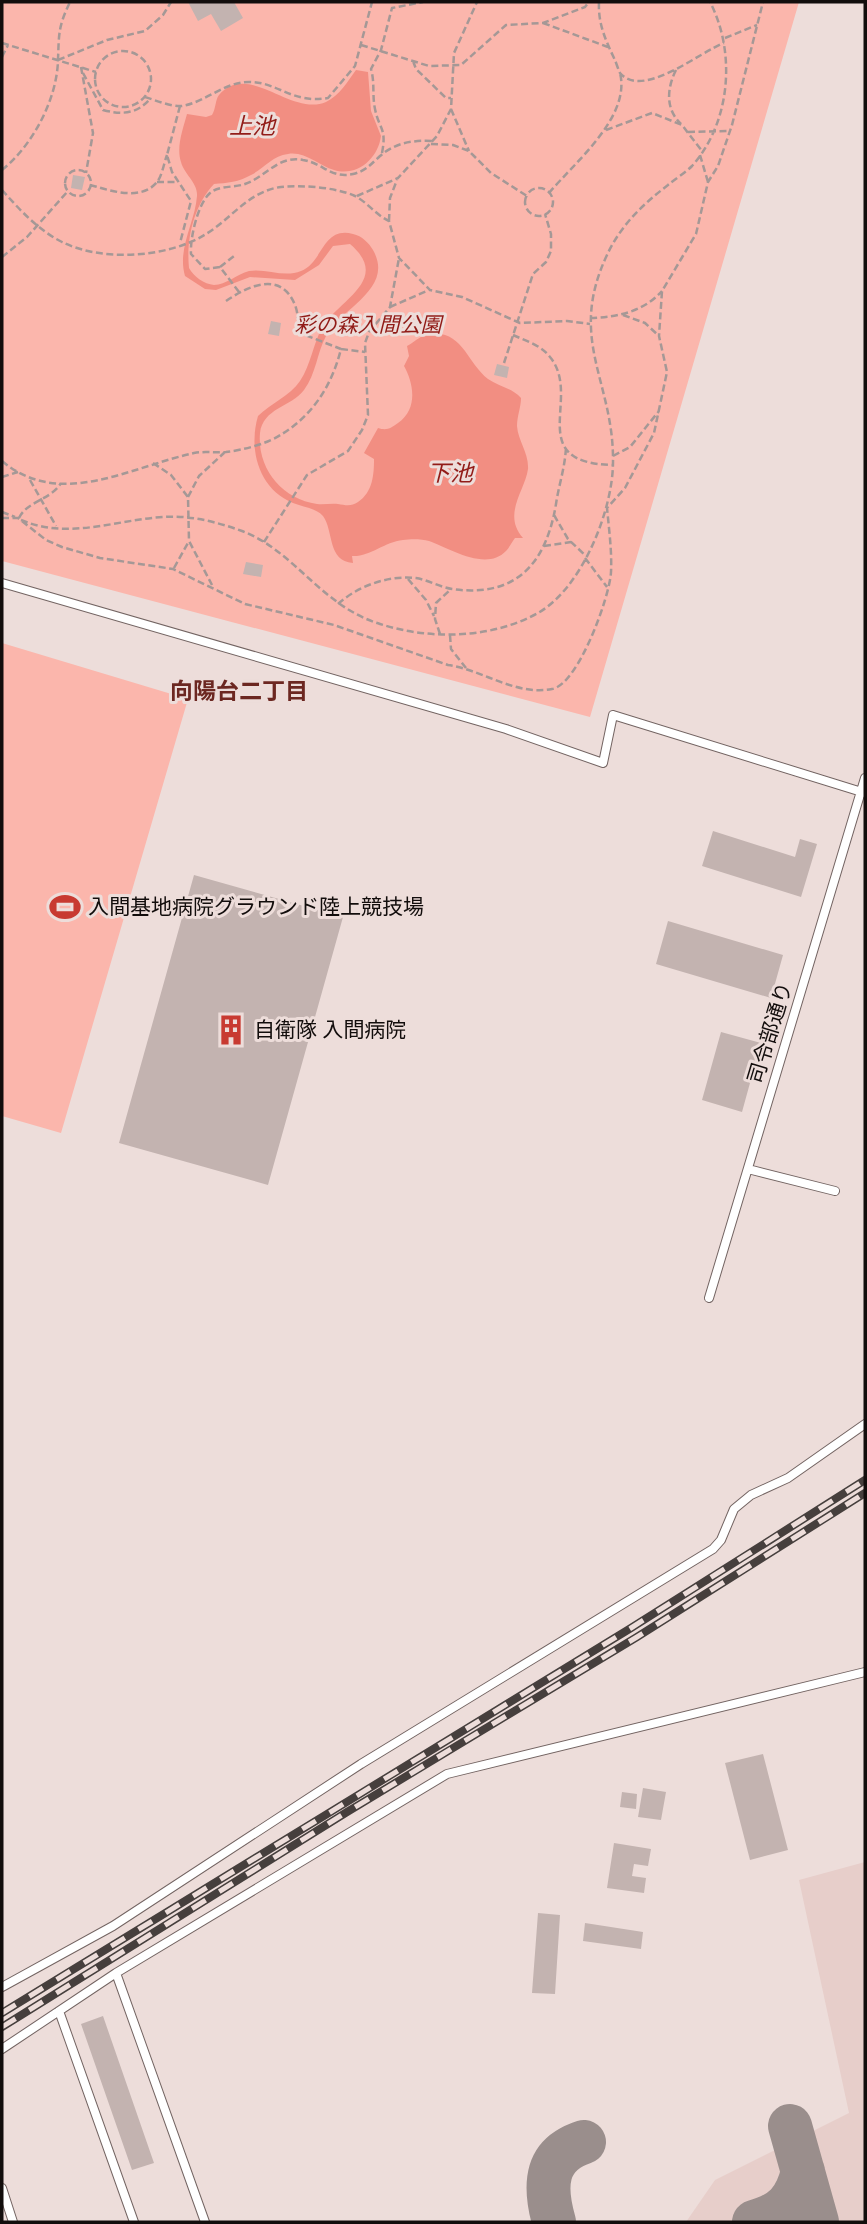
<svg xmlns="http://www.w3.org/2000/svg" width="867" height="2224" viewBox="0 0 867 2224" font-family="'Times New Roman','Noto Sans JP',serif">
  <rect width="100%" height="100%" fill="#edddda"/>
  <path fill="#e7ceca" d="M865,1862V2222H686L715,2180L849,2113L799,1880Z"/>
  <path fill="#fbb6ac" d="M2,2H799L590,717L2,561Z
    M2,643L188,699L61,1133L2,1116Z"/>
  <path fill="#f28e82" d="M356,70L368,72L371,111L381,136C378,159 357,177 334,170C319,166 305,151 288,154C272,156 265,168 251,175C239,182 227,183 214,184C194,205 186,239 189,268C194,277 204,284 214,285C226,285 237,274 249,271C266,268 284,278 301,271C323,263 322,226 353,234C362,236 369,243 373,250C395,289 341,308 326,336C317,353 316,374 304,390C291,407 263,408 260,433C257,469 282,499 317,504C324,505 331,503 338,504C345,505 351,507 358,502C373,492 374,474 374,459L364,453L378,428C387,431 391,428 398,423C418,409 414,384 404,366L409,356L407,346C413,343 420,336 426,335C462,327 466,362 488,379C498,386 512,388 521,398C521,407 517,416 517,426C518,441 529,453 528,469C525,491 502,514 523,538H515C512,542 509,548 506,551C486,572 449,548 429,541C422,539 411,539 403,540C384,542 370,557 352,556L353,563C327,561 334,531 323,516C316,508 303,507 293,503C259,489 248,450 258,416C271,403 290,396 300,381C311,365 313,343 323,326C341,299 391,279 350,244L333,246L319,265L295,280L250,277L216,290L205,289L185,276C177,248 195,223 197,196C198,183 184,174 181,162C176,147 183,129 187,114L206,117L212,115C216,109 215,100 219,95C249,61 291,117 326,102C339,96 348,81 356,70Z"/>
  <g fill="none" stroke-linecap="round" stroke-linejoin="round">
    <path stroke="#9a8e8c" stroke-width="44" d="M790,2126L817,2222
      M554,2222C544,2187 544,2155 584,2142
      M754,2222C783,2214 796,2201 803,2171"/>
  </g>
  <path fill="#c3b3b0" d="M188,2H234L243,18L221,31L211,14L198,21Z
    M73,175L85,177L82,190L71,188Z
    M271,321L281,323L279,336L268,334Z
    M497,364L509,367L507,378L494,375Z
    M246,562L263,565L261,577L243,574Z
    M713,831L795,857L800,839L817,844L801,897L702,866Z
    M194,875L343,917L268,1185L119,1143Z
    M668,921L783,955L771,998L656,964Z
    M721,1032L761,1043L742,1112L702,1100Z
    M763,1754L788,1850L750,1860L725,1763Z
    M643,1788L666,1792L661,1820L638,1817Z
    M622,1792L637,1794L636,1809L620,1807Z
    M614,1843L651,1849L648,1866L634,1864L632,1876L646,1878L644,1893L607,1888Z
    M538,1913L560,1915L555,1994L532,1993Z
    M585,1923L643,1932L641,1949L583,1941Z
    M103,2016L154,2163L132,2170L81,2024Z"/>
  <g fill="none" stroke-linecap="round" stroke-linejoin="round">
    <g stroke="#736462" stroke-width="10">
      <path id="service" d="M2,583L506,729L603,763L613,715L865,793
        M748,1169L835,1191
        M709,1298L865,778
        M116,1973L205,2222
        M2,1987L113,1926L361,1764L713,1549L721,1540L734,1509L751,1495L788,1478L865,1424
        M59,2011L134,2222
        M2,2049L116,1973L447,1774L865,1672
        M2,2188L13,2222"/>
    </g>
    <path stroke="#a59896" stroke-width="2.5" stroke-dasharray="7 3.5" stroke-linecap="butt" d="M599,2C598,23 605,39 614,58C616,62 618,69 620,73C643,100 701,51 724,43
      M543,23L608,47
      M725,38L757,25
      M2,43L96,72
      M361,45L429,66L461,65L506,25L543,23L585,7L589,2
      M95 79a28 28 0 1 1 56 0a28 28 0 1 1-56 0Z
      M2,57L8,45
      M58,60L107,40L145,31L163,15L171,2
      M413,61L416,69L446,98H451
      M81,67L93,133L86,173
      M676,70C667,88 665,109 681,124
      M83,73L103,110C122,115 137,114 150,99
      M145,97C155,100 171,107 182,106C206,102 224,82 249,82C279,82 291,104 328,98L355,66L372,2
      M180,106L167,155L172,172L191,201L180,243
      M451,109L469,151
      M606,130L652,113L682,125L702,151
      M688,132L730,131
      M431,144L453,145L469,151L491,173L527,196
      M382,153C387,128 379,129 375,109C372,95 375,83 371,69L381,50L392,8L423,2
      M700,155L708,182
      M2,170C32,146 57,100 58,60C59,34 58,27 70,2
      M65 183a13 13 0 1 1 26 0a13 13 0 1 1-26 0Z
      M157,182H178
      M90,185C109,190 141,202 157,182C162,176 164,163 167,155
      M525 202a14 14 0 1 1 28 0a14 14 0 1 1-28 0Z
      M2,190C19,209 38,230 62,242C102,262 168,258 206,234C231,219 249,191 281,187C302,185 335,187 355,196C367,202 376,215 389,221L399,258L430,290L462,297L520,323L567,321L590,324
      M549,193C575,162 631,117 620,73
      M357,196L398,178L437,136L451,109L454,53L477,2
      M389,221L390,198L397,180
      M2,257L27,237L68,191
      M220,267L234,256
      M239,292L220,267L205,269L191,254C190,239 197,206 209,194C218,185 234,188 245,184C266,177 278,155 303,160C323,163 331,179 353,174C366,171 371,164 380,156C396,142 414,140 434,141
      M226,301C248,286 281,270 295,305C299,315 297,327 305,335L341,349
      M390,307L429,290
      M623,315L645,323L659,336
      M590,318C618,317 643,312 662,291
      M513,335C526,341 541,345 550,357C583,397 522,463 613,465
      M504,363L533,274L546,262L551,251V234L545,214
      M613,456L630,447L659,411
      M2,461C60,510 130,467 194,453C205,451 215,453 226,452C243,450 267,444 282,434C313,415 332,385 341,349L365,352
      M153,463L171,475L188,497L189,541L212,585
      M2,477L18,472
      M30,480L56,526
      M188,497L199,476L225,452
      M2,512L15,517
      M554,515L568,539L586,556
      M2,518H18L46,540L62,547L100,558L173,569L245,604L334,625L448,665C483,670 515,696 552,689C578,685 610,596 611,572C612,551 609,529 607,508L625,488L654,433L667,372L659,336L662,291L696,234L708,182L718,166L732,125L763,2
      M19,518C27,501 51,500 61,483
      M21,520C69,540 115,520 163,517C190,515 217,522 242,531C295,551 321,606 380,624C430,640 491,639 538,613C582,588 613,510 613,462C614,381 567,340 607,255C621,225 642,205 668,185C675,179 685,173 692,166C731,122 736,52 710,2
      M264,542L307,475L348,451L362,430L368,415L365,343L369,332L390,307L399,258
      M544,546L571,542
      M585,558L607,587
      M174,568L189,541
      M408,579L426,600L434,616
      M338,604C358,586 388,575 416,578C428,580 440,587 452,589C516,598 546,564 556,504C559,484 565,468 566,447
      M440,634L435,619L436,603L451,589
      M450,635L451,649L466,668"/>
    <use href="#service" stroke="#fff" stroke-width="8"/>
    <g stroke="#463f3d" stroke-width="8">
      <path id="rail" d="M2,2013L631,1628L865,1480
        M2,2027L347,1812L637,1637L865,1493"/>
    </g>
    <use href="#rail" stroke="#edddda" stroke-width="5" stroke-dasharray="16" stroke-linecap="butt"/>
  </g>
  <defs>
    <g id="stadium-bare" transform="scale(2.415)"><path d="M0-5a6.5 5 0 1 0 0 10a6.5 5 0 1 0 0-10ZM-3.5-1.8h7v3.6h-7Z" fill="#c83a31" stroke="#edddda" stroke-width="2.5" paint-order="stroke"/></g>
    <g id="building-bare" transform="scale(2.415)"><path d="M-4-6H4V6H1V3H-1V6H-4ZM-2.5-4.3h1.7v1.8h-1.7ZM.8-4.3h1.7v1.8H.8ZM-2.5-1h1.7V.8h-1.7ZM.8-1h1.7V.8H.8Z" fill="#c83a31" stroke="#edddda" stroke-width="2.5" paint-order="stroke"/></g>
  </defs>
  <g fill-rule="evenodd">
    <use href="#stadium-bare" x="65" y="907"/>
    <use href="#building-bare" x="231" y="1030"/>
  </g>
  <g text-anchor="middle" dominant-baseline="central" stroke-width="6" stroke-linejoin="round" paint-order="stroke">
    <g font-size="21" font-style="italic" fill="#911b17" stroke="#edddda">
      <text x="368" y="325">彩の森入間公園</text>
    </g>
    <g font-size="21" fill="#120d0c" stroke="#edddda" text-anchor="start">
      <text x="88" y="907">入間基地病院グラウンド陸上競技場</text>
      <text x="254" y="1030">自衛隊 入間病院</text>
    </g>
    <g font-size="21" fill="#120d0c" stroke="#edddda">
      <text transform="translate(770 1033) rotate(-73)">司令部通り</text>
    </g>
    <g font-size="23" font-style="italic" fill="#921c18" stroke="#edddda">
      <text x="252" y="126">上池</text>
      <text x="450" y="473">下池</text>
    </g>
    <g font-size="23" font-weight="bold" fill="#6c2721" stroke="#edddda">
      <text x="239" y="691">向陽台二丁目</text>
    </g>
  </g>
  <rect width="867" height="2224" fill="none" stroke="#120d0c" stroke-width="7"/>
</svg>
